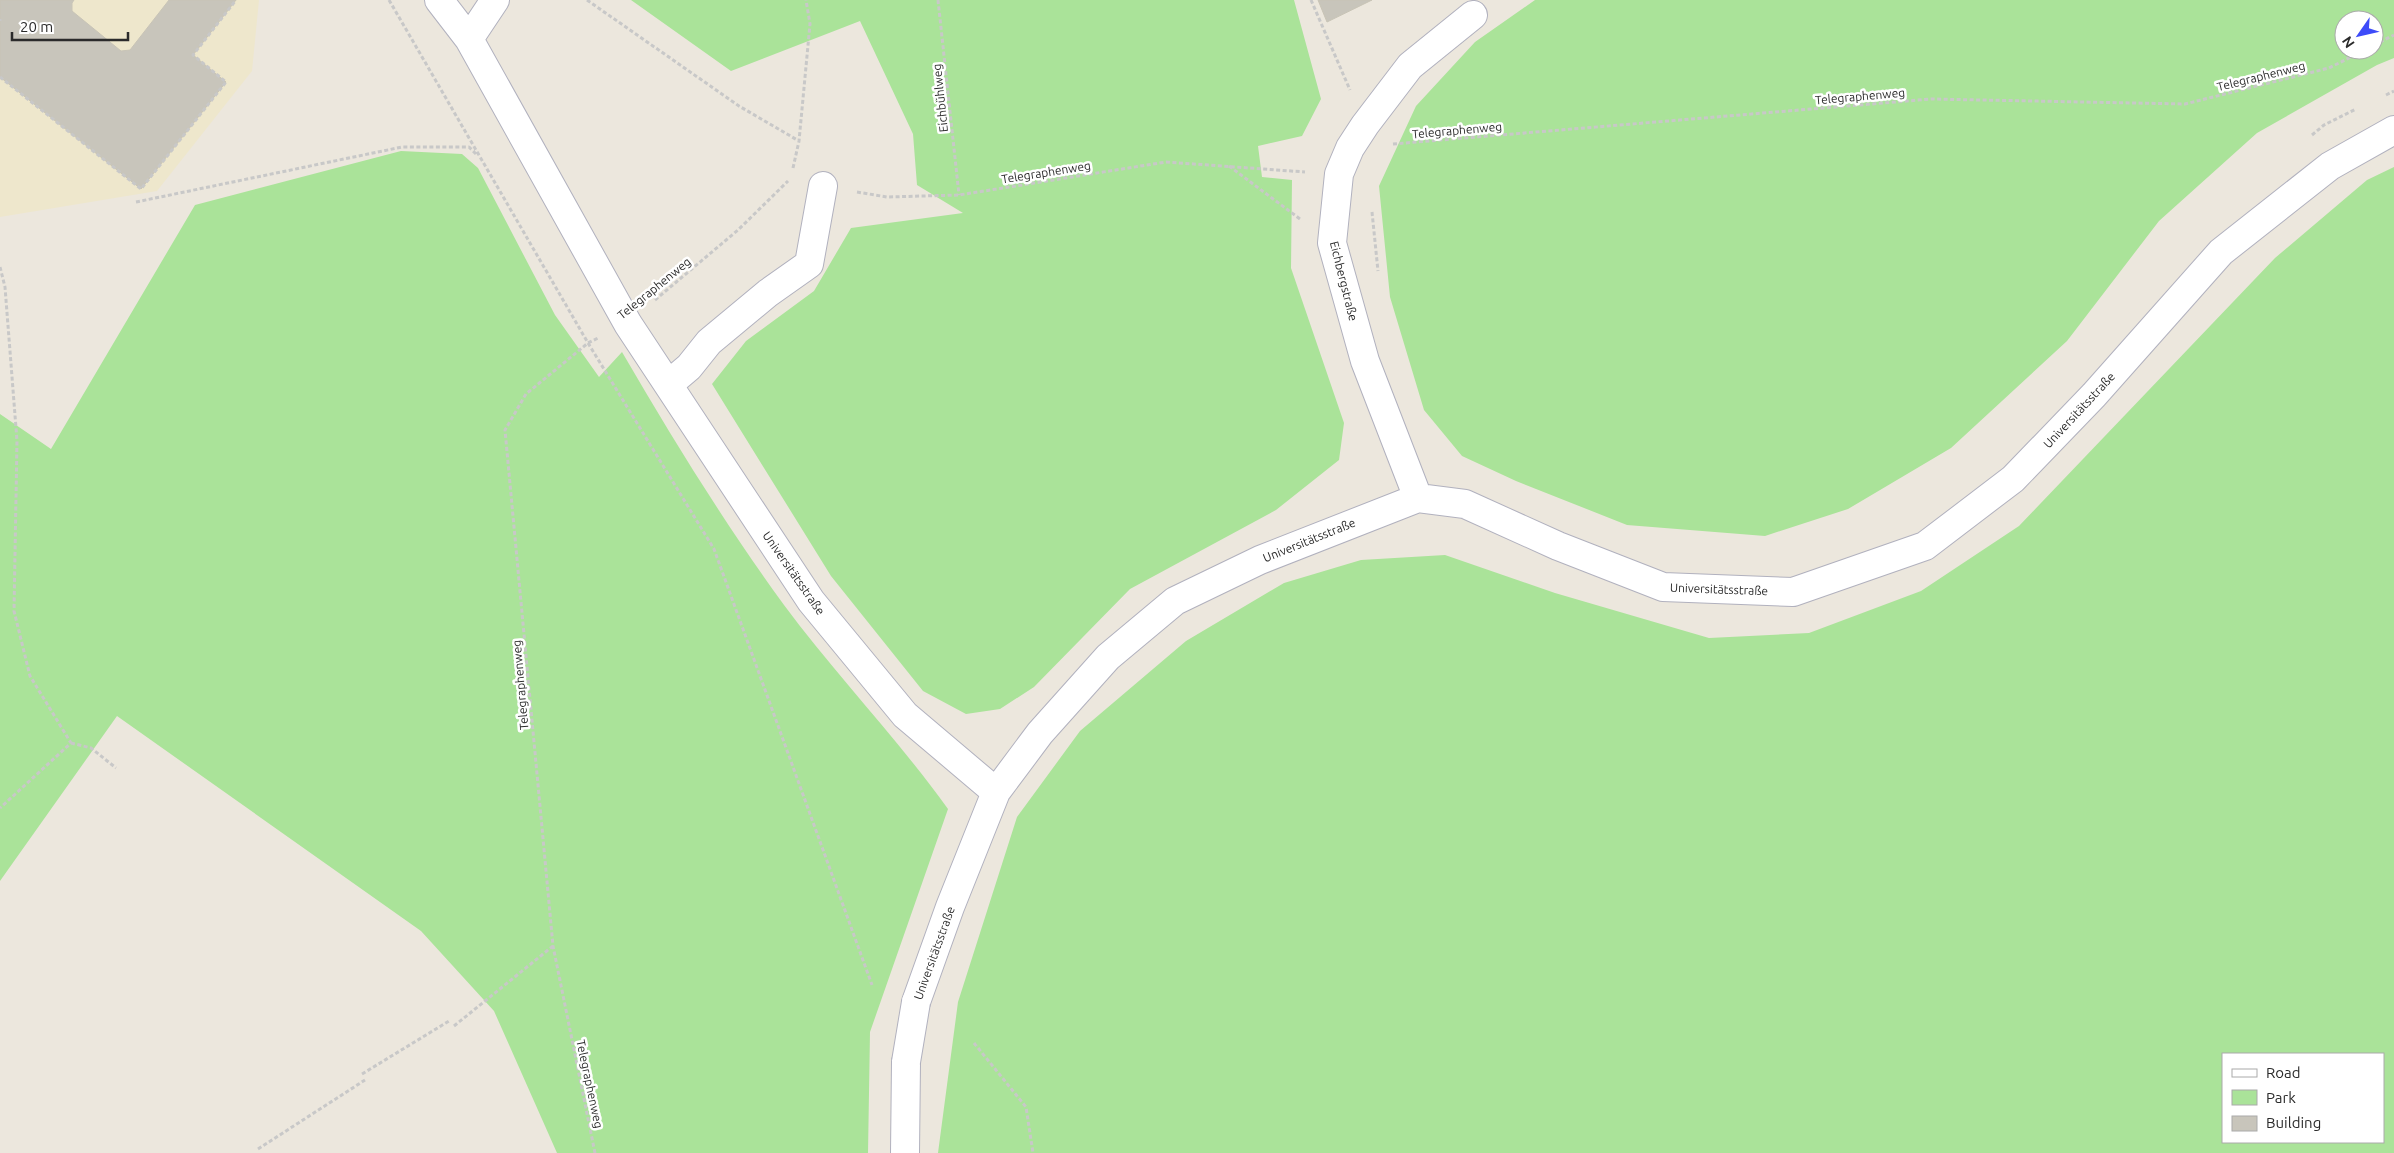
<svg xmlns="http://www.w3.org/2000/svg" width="2394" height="1153" viewBox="0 0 2394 1153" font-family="Ubuntu,sans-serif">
  <rect width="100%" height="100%" fill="#ece7dd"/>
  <path fill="#eee7cc" d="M0,0H259L252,71L157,191L0,217Z"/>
  <path fill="#aae399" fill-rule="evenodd" d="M631,0H1294L1321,99L1302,136L1258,146L1262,177L1292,180L1291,268L1344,423L1339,460L1276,510L1130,589L1034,687L1000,709L966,714L923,691L831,576L712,384L746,341L814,291L851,228L963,213L917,185L913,134L860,21L731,71Z
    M1535,0H2394V58L2377,65L2257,133L2159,221L2067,341L1951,448L1848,509L1765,536L1627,525L1516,481L1462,456L1424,410L1390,297L1379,186L1416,106L1475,42ZM2344,20H2374V50H2344Z
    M401,151L462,154L478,168L555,315L599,377L622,352C672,438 725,524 784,605C836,675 897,738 948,809L870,1032L868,1153H557L494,1011L421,931L117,716L0,881V414L51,449L195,205Z
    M2394,167V1153H938L958,1002L1017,817L1080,731L1186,641L1284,583L1361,560L1445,555L1555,593L1709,638L1809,633L1921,591L2019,526L2275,258L2367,180ZM2223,1054H2383V1142H2223Z"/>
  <path fill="#c8c5bb" stroke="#c8c4b6" d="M0,0H74L72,3V11L121,51L130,50L169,0H236L193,55L226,82L141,189L0,77Z
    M1318,0H1372L1327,22Z"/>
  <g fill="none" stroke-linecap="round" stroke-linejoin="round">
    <g stroke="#b1b1be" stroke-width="30">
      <path id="minor" d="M439,0L469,39L628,324L811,601L905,715L996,792
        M469,39L495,0
        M669,384L689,367L709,342L768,293L809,264L823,186
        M1418,498L1365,361L1332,243L1339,174L1350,148L1365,125L1410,66L1473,15
        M916,1002L950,907L996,792L1040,733L1108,657L1175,601L1260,560L1418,498L1465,504L1558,546L1663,587L1793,592L1925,546L2013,479L2094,395L2221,252L2330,166L2394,130
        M905,1153L906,1062"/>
    </g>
    <path stroke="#c8c8c8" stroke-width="3" stroke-dasharray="4 2.5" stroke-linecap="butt" d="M389,0L588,343L714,549L872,985
      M587,0L739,106L799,141
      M938,0L959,195
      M1311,0L1350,90
      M0,19V21
      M2374,45L2394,35
      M0,77L141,189L226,82L193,55L236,0
      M2386,95L2394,91
      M2312,135L2324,125L2356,109
      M1393,144L1931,99L2185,104L2329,68L2365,50
      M1229,166L1300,219
      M793,168L799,141L810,24L806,0
      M857,192L887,197L959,195L1166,162L1305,172
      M136,202L402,147H469L476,154
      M1372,212L1378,271
      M0,267L5,287L17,441L14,611L30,676L71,743L0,808
      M655,300L738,230L788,181
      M71,743L91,748L116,768
      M454,1026L553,946
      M974,1043L1026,1107L1033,1153
      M362,1074L449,1021
      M258,1149L365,1080
      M595,1153L553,946L505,430L526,394L588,343L598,338"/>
    <use href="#minor" stroke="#fff" stroke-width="28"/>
    <g stroke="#b1b1be" stroke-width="30" stroke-linecap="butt">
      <path id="minor-bridge" d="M906,1062L916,1002"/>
    </g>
    <use href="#minor-bridge" stroke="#fff" stroke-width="28"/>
  </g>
  <g text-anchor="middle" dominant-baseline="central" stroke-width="5" stroke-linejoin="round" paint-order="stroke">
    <g font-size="12" fill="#2b2b2b" stroke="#fff">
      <text transform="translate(2261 76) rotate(-14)">Telegraphenweg</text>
      <text transform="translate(1860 96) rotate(-5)">Telegraphenweg</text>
      <text transform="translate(940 98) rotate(-96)">Eichbühlweg</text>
      <text transform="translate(1457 130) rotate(-5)">Telegraphenweg</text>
      <text transform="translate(1046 172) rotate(-9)">Telegraphenweg</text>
      <text transform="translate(1344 281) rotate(76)">Eichbergstraße</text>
      <text transform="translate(654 288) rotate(-39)">Telegraphenweg</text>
      <text transform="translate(2079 410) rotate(-47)">Universitätsstraße</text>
      <text transform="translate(1309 540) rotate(-22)">Universitätsstraße</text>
      <text transform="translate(794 573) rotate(55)">Universitätsstraße</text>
      <text transform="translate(1719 589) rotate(2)">Universitätsstraße</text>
      <text transform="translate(520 685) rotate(-95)">Telegraphenweg</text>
      <text transform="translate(934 953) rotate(-70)">Universitätsstraße</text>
      <text transform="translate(590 1084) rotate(78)">Telegraphenweg</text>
    </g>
  </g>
  <rect x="2222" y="1053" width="162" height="90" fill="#ffffff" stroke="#aaaaaa"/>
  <rect x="2232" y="1069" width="25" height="8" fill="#ffffff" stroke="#aaaaaa"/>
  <text x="2266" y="1078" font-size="15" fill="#2b2b2b">Road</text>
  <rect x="2232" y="1090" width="25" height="15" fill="#aae399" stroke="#aaaaaa"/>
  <text x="2266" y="1103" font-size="15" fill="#2b2b2b">Park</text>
  <rect x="2232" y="1116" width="25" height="15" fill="#c8c5bb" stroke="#aaaaaa"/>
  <text x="2266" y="1128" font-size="15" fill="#2b2b2b">Building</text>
  <g transform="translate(2359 35) rotate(236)"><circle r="24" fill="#ffffff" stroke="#aaaaaa"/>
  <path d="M0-4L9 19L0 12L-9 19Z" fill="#3d4bf9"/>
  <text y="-8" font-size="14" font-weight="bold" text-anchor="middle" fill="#2b2b2b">N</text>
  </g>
  <path d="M12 32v8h116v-8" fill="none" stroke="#2b2b2b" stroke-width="2.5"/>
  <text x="20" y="32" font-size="15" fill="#2b2b2b" stroke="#ffffff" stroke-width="4" paint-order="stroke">20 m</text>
</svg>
